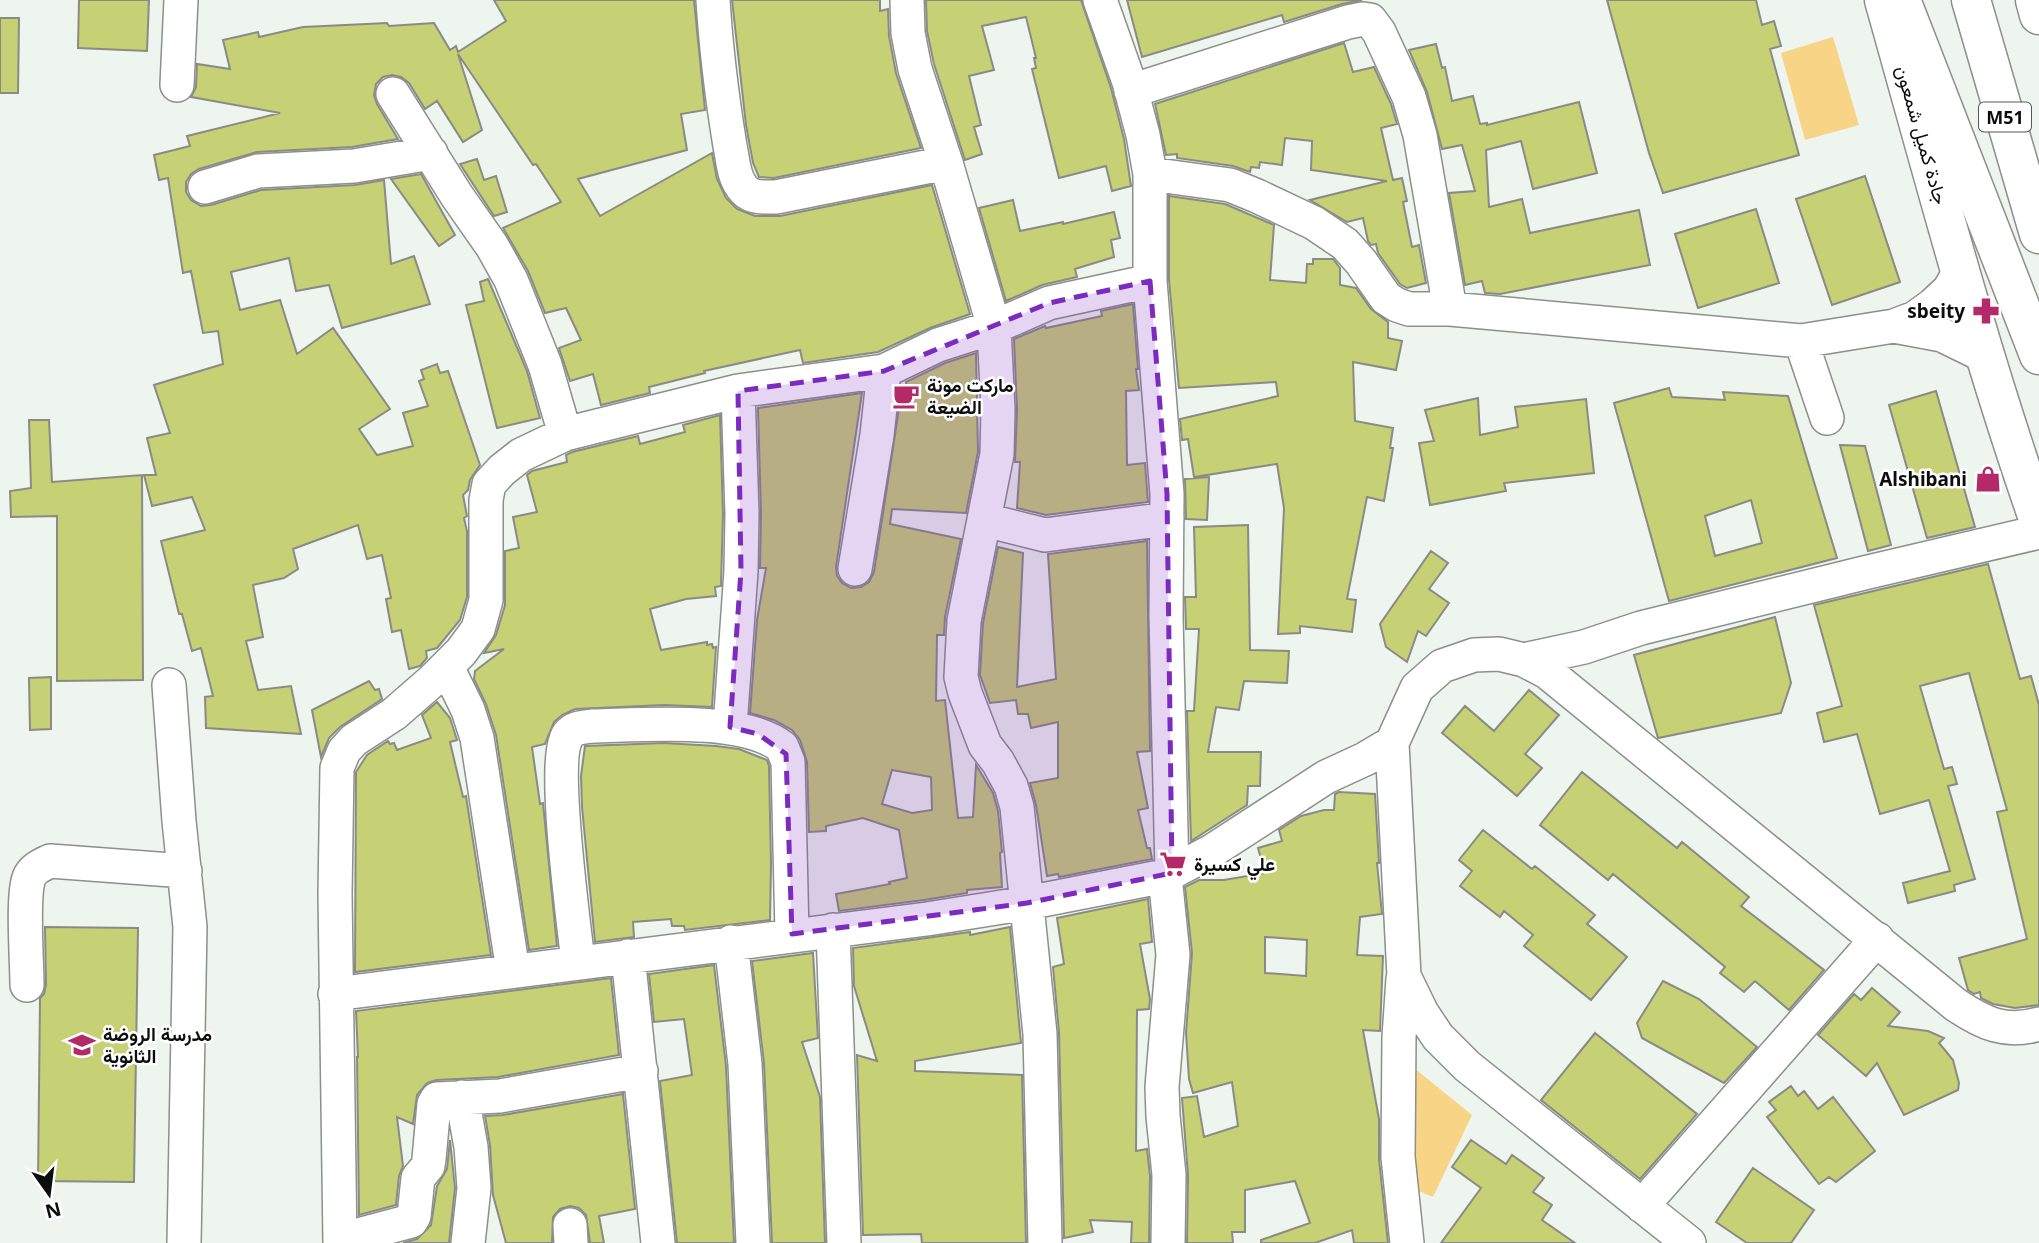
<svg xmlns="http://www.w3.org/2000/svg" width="2039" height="1243" viewBox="0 0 2039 1243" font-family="'Noto Sans',Vazirmatn,sans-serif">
  <rect width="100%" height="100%" fill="#eef4ee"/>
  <path fill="#f8d487" d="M1833,37L1859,125L1805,140L1781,53Z
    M1414,1068L1472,1115L1433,1197L1409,1187Z"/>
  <path fill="#c6d075" stroke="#8a8b84" stroke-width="2" fill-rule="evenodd" d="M79,0H149L147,51L78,48Z
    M494,0H694L705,110L681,114L687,150L578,179L600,216L712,153L717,179L726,198L737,209L755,216H780L932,185L970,314L930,328L878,352L803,363L800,350L704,371L705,373L649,387L650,393L601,405L593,374L570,381L559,348L581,340L566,308L545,313L528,271L503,228L561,202L536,164L533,165L458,54L482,130L463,142L437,101L425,109L409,83L401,77L392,75L383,77L376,84L374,95L377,104L398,139L352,147L257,152L199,169L191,174L186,182V192L191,200L201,206L211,205L261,190L355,185L384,180L391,264L414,256L430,304L342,328L329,285L296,291L289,258L231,272L240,310L280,300L297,354L333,328L390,409L359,429L377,455L413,446L403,413L428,406L419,381L424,379L421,370L437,364L440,373L448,371L480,465L470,480L468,490L463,495L467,516L464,518L467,531V597L460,620L437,648L426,651L427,658L420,666L409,669L401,630L392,632L386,599L391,598L382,555L367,559L358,525L293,549L298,569L284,578L253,585L263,637L246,641L258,690L291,686L301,734L206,728L205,697L213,696L201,648L192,651L182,614H179L161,541L205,530L192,497L152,506L144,475H156L147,438L170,433L154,385L223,364L218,331L203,333L191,271L183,273L168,178L159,180L154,155L190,146L187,136L280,113L191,97L196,87L197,64L230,69L223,40L258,32L259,37L303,27L387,23L389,26L434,23L450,50L456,46L458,52L506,21Z
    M732,0H880V11L888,9L889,36L896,73L921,148L774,178L759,177L753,163L746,125Z
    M926,0H1081L1111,88L1124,139L1131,186L1112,191L1106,166L1059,178L1032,69L1036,68L1034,58H1036L1026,17L982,26L994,70L969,76L981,125L974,127L982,154L965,160L934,64L927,31Z
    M1127,0H1362L1342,4L1284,22L1282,15L1142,57Z
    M1607,0H1756L1762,25L1774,21L1781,46L1770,49L1799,155L1663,193L1649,153Z
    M0,18H19L18,93H0Z
    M1344,43L1353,72L1374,67L1391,104L1397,124L1381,128L1393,180L1402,178L1407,201L1403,202L1412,247L1419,245L1426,283L1407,288L1400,284L1378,253L1376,244L1371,245L1368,241L1363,218L1347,222L1310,200L1387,181L1311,170L1312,141L1285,138L1282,165L1260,162L1259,168L1251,167L1250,172L1233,166L1177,158V154L1166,155L1155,104Z
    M1436,44L1442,68L1445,67L1452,101L1473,96L1480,124L1487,123V125L1579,102L1597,173L1533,189L1521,141L1486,150L1489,207L1522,199L1530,233L1639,210L1650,265L1500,294L1485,293L1482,281L1465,285L1449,193L1475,191L1462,145L1442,149L1427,92L1409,50Z
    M477,159L484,180L496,176L507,212L494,216L460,164Z
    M421,174L455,235L439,246L391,179Z
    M1865,176L1900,282L1832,305L1796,199Z
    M1169,196L1225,204L1274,225L1270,280L1306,283L1307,264H1313V259H1333L1340,268V285L1356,288L1371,309L1388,322V338L1402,341L1396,370L1353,362L1355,421L1393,428L1390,448H1393L1384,501L1367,497L1347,599L1356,600L1352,632L1300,626V633L1278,634L1284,508L1277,464L1194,477L1188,439L1182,440L1180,419L1278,396L1276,382L1179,388L1169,280Z
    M1013,200L1020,231L1063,222V224L1114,212L1120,238L1111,240L1114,257L1075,269L1077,277L1042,285L1006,301L979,208Z
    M1756,209L1779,283L1698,308L1675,234Z
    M488,279L527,371L540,418L497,428L466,305L484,301L480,282Z
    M1133,304L1138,369H1136L1139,390L1126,391L1127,465L1145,463L1148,502L1046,515L1017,508L1020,462H1015L1017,410L1014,339L1045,326L1046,328L1102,316L1101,311Z
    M976,353L978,452L966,513L892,509L890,524L961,539L945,617L944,635H937L936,701L945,700L958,818L973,817L976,765L993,793L998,811L1002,852L1000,853L1002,887L967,890V893L924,900L839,911L836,894L890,884L889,882L907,878L899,830L863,818L826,826V831L809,832L807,762L800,740L792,730L774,720L750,713L757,620L766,568H760L761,514L758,408L862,393L836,567L837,576L842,583L851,588L861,587L869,582L874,572L899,408H911L906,382L945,363ZM892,770L931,777L932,810L912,813L882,804Z
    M1669,388L1672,397L1725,400L1723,392L1788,396L1837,558L1669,601L1614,403ZM1751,500L1762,543L1715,556L1705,516Z
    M1936,391L1975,527L1927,538L1889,405Z
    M1478,398L1480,435L1518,427L1515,407L1586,399L1594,473L1504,483L1506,491L1430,505L1419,443L1434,441L1425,410Z
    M720,415L723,514L721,586L715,587L716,596L686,599L650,609L661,650L707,642V645L712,644L713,648L716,647L712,707L664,705L575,709L562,715L554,722L545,744L532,747L540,804L543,803L557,946L529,950L496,735L486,704L474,679L475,671L504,649L484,653L496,635L505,605V551L519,548L513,517L537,512L527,475L532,471L567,462L566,455L572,452L638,436L640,444L685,432L683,425Z
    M29,420H49L52,482L142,475L143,680L57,681V516L11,517L10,491L31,488Z
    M1840,445L1865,446L1891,545L1868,551Z
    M1209,477L1207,520L1186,519L1185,479Z
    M1248,525L1250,650L1289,651L1287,683L1244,681L1239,710L1216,707L1208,752H1261L1260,786H1248L1247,805L1191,841L1187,711H1194L1199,629H1186L1185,597H1196L1194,527Z
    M1147,541L1150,751L1137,752L1148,808L1138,810L1147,848H1150L1152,859L1059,877L1058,874L1047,876L1036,805L1030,783L1058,778V722L1031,728L1028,714H1018L1016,700L990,703L980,675L983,623L998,547L1023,553L1017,687L1056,679L1048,554Z
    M1431,551L1448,563L1429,589L1449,603L1426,636L1418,631L1407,662L1386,647L1380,624Z
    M1988,564L2020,679L2031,676L2039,705V1005L2015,1008L1993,1004L1981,998L1980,992L1974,994L1968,990L1959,958L2027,939L1997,812L2007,810L1969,673L1920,686L1944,769L1952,767L1957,784L1948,786L1975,879L1954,885L1955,891L1908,903L1903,883L1950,871L1929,800L1880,814L1857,734L1824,742L1817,713L1842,706L1814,605Z
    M1775,617L1791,683L1781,713L1658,738L1634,655Z
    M51,677V729L30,730L29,678Z
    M369,681L375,690L379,689L382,699L340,727L329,738L321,757L312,710Z
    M1529,690L1559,715L1525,754L1542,768L1517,796L1442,733L1465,706L1494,731Z
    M437,702L450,718L457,740L450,742L463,797L466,796L491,955L355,972L356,772L367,755L388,741L390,744L394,743L397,750L431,738L422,715Z
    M664,743L716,746L739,749L767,760L769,766L771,864L770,920L685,930L684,926H672L671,919L633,922L634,937L595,942L582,807L581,776L585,746Z
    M1582,772L1677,848L1682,842L1749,897L1741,906L1824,970L1789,1010L1755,981L1744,992L1720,973L1725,967L1613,874L1608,880L1540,825Z
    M1339,792L1375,794L1379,863H1377L1382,914L1360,917L1357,955L1383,956L1380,1031L1363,1030L1379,1119V1159L1388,1243H1354L1352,1230L1315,1243H1261V1240L1310,1223L1295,1181L1245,1190V1232H1232L1233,1243H1187L1188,1175L1182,1098L1197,1096L1204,1137L1238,1126L1232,1082L1193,1093L1189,1079L1186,1033L1192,953L1185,887L1199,880H1224L1265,873L1258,848L1282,841L1279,830L1301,816L1324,810H1334L1335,794ZM1265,937L1307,940L1306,976L1265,973Z
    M1483,830L1532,869L1535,866L1595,915L1587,924L1627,957L1591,1000L1524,946L1533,935L1504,911L1500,917L1460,886L1472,871L1459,860Z
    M1148,899L1152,942L1140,944L1150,999L1149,1009L1137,1010L1136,1151L1147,1149L1150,1176L1149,1243H1131L1132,1222L1090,1220L1093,1232L1064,1238L1059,1033L1053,967L1064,964L1057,918Z
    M45,927L138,928L134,1182L38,1181L40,998L44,994L46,985Z
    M1010,927L1021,1043L915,1061V1071L1022,1075L1026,1243H922L921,1234L863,1235L857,1055L877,1061L854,986L853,948L970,932V935Z
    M813,953L818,1038L802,1042L820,1097L825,1243H772L764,1063L752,961Z
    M714,965L726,1066L734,1243H677L660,1081L692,1075L684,1019L654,1022L649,974Z
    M611,978L619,1055L498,1077L436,1080L427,1083L417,1095L413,1124L397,1117L403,1166L399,1176L396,1205L359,1215L357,1057H358L356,1011Z
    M1663,981L1699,999L1757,1047L1724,1083L1642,1038L1637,1023Z
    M1872,988L1900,1012L1888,1026L1928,1031L1944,1038L1939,1043L1953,1060L1959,1083L1958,1090L1904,1115L1877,1063L1866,1076L1818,1035L1854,994L1861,1000Z
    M1595,1033L1697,1114L1640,1179L1541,1100Z
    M1791,1086L1798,1096L1804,1091L1818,1109L1833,1097L1875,1151L1836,1182L1829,1177L1819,1184L1767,1117L1776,1110L1769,1102Z
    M623,1094L635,1209L599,1216L604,1243H590L586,1215L579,1208L570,1206L560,1209L553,1217L552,1243H506L493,1195L490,1145L485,1116L503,1115Z
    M450,1140L455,1188L449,1243H403L417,1239L431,1225L437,1186L447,1169Z
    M1471,1140L1506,1164L1512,1155L1544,1178L1533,1192L1552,1205L1542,1220L1575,1243H1441L1481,1188L1452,1167Z
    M1753,1168L1814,1210L1791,1243H1747L1716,1222Z"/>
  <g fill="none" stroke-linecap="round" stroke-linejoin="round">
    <g stroke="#8a908a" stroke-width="36">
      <path id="minor" d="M713,0C716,49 722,97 730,146C733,159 733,176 742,187C750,199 763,197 776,197L946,163
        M907,0L908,33L915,69L946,163L994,327L998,410L997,454L964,621L961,677L965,693L985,745L998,762L1011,786L1017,807L1040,1034L1045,1243
        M1100,0L1129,82L1143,135L1150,174V281L1167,494L1166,616L1172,873
        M177,85L181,0
        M1131,91L1348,22L1363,19L1370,20L1379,32L1409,97L1420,135L1450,309
        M393,94L457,196L492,246L511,280L545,365L565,434
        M1150,174L1230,185L1257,196L1314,223L1345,244L1361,262L1386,298L1397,305L1409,309H1450L1801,341L1894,326L1915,318L1933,305L1949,290L1960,271
        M205,187L258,171L354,166L431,153
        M1894,326L1942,335L1985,356
        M1801,341L1827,418
        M985,520L1045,535L1167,519
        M855,569L877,435L884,371
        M1524,660L1584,647L1641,628L1864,573L2039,532
        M447,667L468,710L477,738L513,971
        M169,685L179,821L190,927L184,1243
        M730,727L741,571L742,514L738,391
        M1165,876L1173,955L1162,1087L1163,1116L1169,1175L1168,1243
        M833,930L844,1243
        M731,942L745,1064L753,1243
        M628,956L658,1243
        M578,962C574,924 551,760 568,735C574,727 584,727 593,726C643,725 743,716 782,747L788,762L792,934
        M1403,979L1399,1037L1398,1157L1407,1243
        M27,985C27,962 22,896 29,878C32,869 42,865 50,861L185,871
        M335,994L927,919L1027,903L1165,876L1212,851L1326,777L1365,759L1392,743
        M462,1097L471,1147L474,1188L468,1243
        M1642,1206L1877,939
        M570,1225L571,1243
        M340,1240L411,1221L414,1216L418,1178L428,1166L429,1159L434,1104L437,1099L500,1096L641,1071
        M340,1243L335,894L337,768L344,751L354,740L394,714L433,680L461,652L478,629L486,600V500L489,484L502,470L521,455L565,434L738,391L884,371L938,345L994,327L1049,303L1150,281
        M1689,1243L1467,1066L1438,1037L1422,1013L1404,976L1392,743L1417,688L1442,666L1474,655L1499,654L1524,660L1547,672L1956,1005C1983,1023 2005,1034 2039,1024"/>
    </g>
    <g stroke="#8a908a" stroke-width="41">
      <path id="major" d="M1884,0C1933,174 1979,350 2039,521"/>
    </g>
    <g stroke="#8a908a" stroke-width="41">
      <path id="highway" d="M1901,0L2039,355
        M1971,0L2039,234
        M2035,0L2039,15"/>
    </g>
    <use href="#minor" stroke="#fff" stroke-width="33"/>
    <use href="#major" stroke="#fff" stroke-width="38"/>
    <use href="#highway" stroke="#fff" stroke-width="38"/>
  </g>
  <path fill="#7b2cbf" fill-opacity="0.2" stroke="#7b2cbf" stroke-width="5" stroke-dasharray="14 9" stroke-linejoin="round" d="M1150,281L1167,494L1172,873L1027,903L792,934L786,754L758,734L730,727L741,571L738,391L884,371L1049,303Z"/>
  <defs>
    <g id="pharmacy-bare" transform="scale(2.1)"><path d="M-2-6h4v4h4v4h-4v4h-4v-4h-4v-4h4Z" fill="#b42a68" stroke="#fff" stroke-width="2.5" paint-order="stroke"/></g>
    <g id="cafe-bare" transform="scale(2.1)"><path d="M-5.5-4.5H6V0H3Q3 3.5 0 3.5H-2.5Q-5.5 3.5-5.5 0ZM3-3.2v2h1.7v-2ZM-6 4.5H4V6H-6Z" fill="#b42a68" stroke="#fff" stroke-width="2.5" paint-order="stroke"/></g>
    <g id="shop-bare" transform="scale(2.1)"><path d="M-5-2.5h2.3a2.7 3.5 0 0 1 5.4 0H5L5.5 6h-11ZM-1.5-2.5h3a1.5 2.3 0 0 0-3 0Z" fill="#b42a68" stroke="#fff" stroke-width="2.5" paint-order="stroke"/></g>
    <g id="supermarket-bare" transform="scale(2.1)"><path d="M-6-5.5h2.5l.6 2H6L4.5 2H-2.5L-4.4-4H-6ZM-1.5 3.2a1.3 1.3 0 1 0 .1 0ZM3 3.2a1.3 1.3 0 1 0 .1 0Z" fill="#b42a68" stroke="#fff" stroke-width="2.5" paint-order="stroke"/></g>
    <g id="school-bare" transform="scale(2.1)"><path d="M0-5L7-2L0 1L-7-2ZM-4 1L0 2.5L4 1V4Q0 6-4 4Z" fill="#b42a68" stroke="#fff" stroke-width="2.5" paint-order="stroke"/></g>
  </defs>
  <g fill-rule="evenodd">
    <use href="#pharmacy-bare" x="1986" y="311"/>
    <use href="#cafe-bare" x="906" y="396"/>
    <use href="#shop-bare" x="1988" y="479"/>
    <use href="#supermarket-bare" x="1173" y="864"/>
    <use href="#school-bare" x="82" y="1045"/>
  </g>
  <g text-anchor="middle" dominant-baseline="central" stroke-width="5" stroke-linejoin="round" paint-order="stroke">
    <rect fill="#fff" stroke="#555655" stroke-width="2" x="1979" y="102.5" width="52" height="29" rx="5"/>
    <g font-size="18" font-weight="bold" fill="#0c0e0c">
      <text x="2005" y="117">M51</text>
    </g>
    <g font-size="19" fill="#0c0e0c" stroke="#fff">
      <text transform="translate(1922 135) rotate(74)">جادة كميل شمعون</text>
    </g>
    <g font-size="19" font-weight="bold" fill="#0c0e0c" stroke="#fff" text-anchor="start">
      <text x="1965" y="311" text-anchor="end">sbeity</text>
      <text x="927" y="385">ماركت مونة<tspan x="927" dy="22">الضيعة</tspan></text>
      <text x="1967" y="479" text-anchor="end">Alshibani</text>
      <text x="1194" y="864">علي كسيرة</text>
      <text x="103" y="1034">مدرسة الروضة<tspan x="103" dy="22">الثانوية</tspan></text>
    </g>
  </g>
  <g transform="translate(49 1194) rotate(166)" stroke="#ffffff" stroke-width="5" paint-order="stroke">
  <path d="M0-5L12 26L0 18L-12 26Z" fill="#0c0e0c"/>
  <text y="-10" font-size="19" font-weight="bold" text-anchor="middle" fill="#0c0e0c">N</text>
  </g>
</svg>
